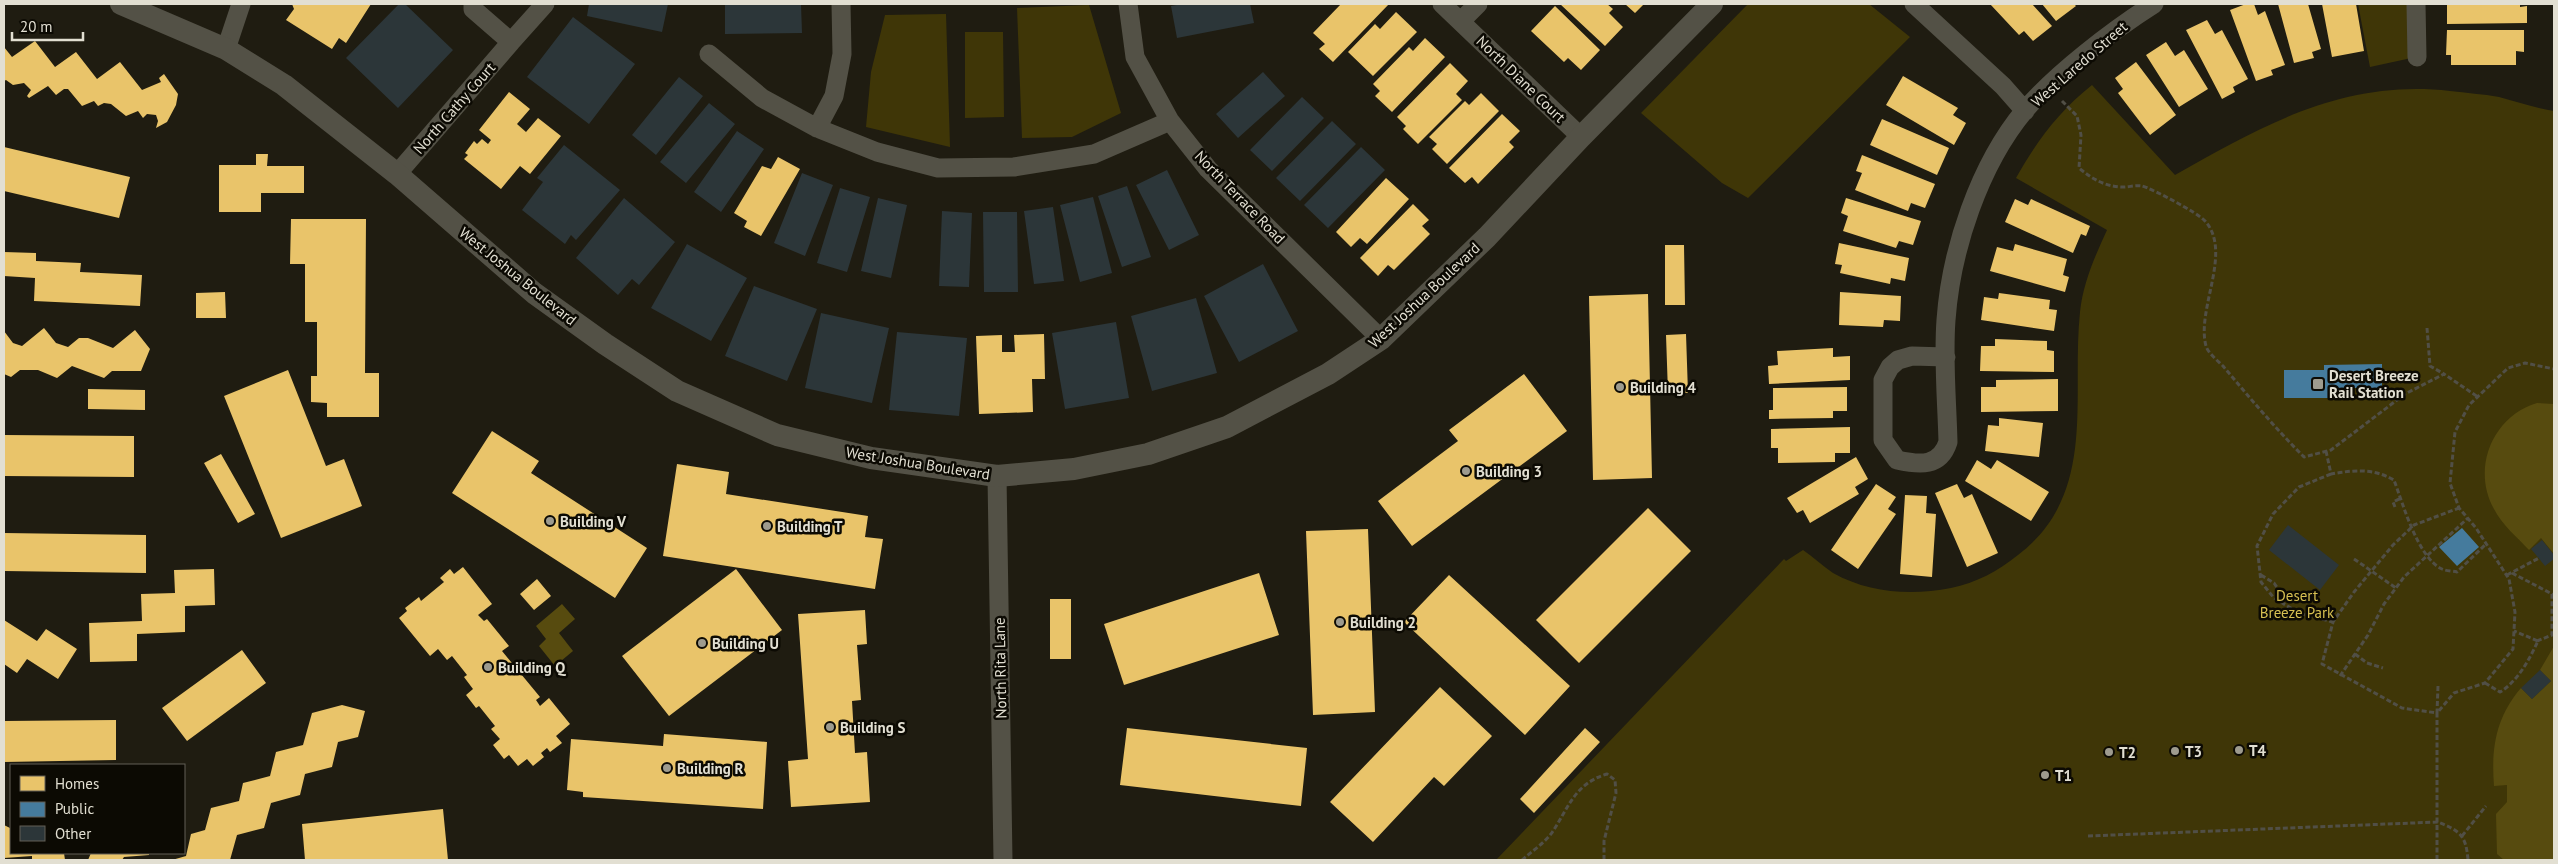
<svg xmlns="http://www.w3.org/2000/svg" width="2558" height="864" viewBox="0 0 2558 864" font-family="'PT Sans',sans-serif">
  <rect width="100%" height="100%" fill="#1f1c11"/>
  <path fill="#3f3607" d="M1748,4H1869L1910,37L1748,198L1722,183L1641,113Z
    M2358,4H2415L2416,57L2370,67Z
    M1089,5L1121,113L1072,137L1022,138L1017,8Z
    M946,14L950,147L866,127L871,72L885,15Z
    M965,32H1003L1004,117L965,118Z
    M2092,85L2175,175C2263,125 2344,79 2450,91C2466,93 2483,94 2499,97C2517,102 2536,108 2554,111V860H1496L1784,559L1786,561L1803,550C1813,557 1823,566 1833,573C1869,593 1911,596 1951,588C1976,583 1998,571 2018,555C2098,494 2071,399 2080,312C2083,283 2095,256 2107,230L2016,178C2036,142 2059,111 2092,85Z"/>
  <path fill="#574b0f" d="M2537,403L2554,404V554L2541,538L2529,550C2517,537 2502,525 2494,509C2471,468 2493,416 2537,403Z
    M562,604L575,619L559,633L573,651L555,666L539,646L546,639L536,626Z
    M2554,646V860H2504L2497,854L2496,814L2507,802V785L2494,786C2491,748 2496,717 2521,688L2532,699L2551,681L2540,670Z"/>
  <path fill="#e9c46a" d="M292,4H371L346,43L339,38L332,49L286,20L294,9Z
    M1341,4H1389L1333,62L1319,49L1325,44L1313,33Z
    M1560,4H1607L1613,9L1609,13L1623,27L1605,46Z
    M1625,4H1644L1635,13Z
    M1990,4H2032L2052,26L2033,41L2024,31L2019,35Z
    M2042,4H2074L2076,6L2056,21Z
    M2246,4H2254L2258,15L2265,11L2285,65L2271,70L2273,75L2256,81L2230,10Z
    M2278,4H2308L2321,49L2312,52L2314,58L2294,63Z
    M2322,4H2356L2364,51L2332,57Z
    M2447,4H2520V7L2527,6V23L2447,24Z
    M1555,6L1600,50L1581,70L1568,58L1564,62L1531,31Z
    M1396,12L1417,32L1373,76L1348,52L1375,24L1380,29Z
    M2207,20L2215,34L2222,30L2248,79L2233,87L2235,92L2222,99L2186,30Z
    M2447,30H2524V52L2516,51V65H2451V55H2446Z
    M1425,38L1445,57L1392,112L1375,96L1380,91L1373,84L1409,47L1413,51Z
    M35,41L55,67L76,52L97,79L120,62L142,90L161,82L159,78L164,74L178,94L176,105L167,122L156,128L158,121L156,115L147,114L143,118L138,111L126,116L111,104L104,103L98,106L94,101L82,106L68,89H64L56,95L48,86L29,98L27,96L31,90L24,83L13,85L6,80L4,81V47L12,57Z
    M2166,42L2175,56L2184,50L2208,89L2179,107L2146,55Z
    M2136,62L2176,115L2150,135L2118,93L2123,89L2115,78Z
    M1450,63L1468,81L1456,94L1462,100L1418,144L1403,129L1406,126L1397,117Z
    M1903,76L1958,108L1953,115L1966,123L1954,145L1886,105Z
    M509,92L530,109L517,124L526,132L538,118L561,136L530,174L520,166L501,189L464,159L468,155L465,153L474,141L477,144L482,139L488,144L491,140L479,130Z
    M1481,93L1499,111L1447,164L1432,149L1437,144L1429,137L1465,101L1469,105Z
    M1502,114L1520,131L1509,142L1514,147L1478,184L1472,177L1465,183L1449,168Z
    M1882,119L1949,148L1937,175L1870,145Z
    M4,147L130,177L119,218L4,191Z
    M256,154H268L267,166H304V193H261V212H219V165H256Z
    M1862,155L1935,184L1925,208L1911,203L1908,211L1855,190L1862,173L1856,171Z
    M778,157L800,169L761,236L744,227L747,221L734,213L762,166L771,169Z
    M1386,178L1409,199L1367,244L1360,238L1351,247L1336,232Z
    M1846,198L1921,221L1913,245L1899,241L1896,248L1843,231L1848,216L1841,213Z
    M2015,199L2028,205L2031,199L2090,226L2086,236L2081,234L2073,253L2005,222Z
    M1413,204L1429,220L1422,226L1430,234L1394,270L1388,265L1378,276L1360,258Z
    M291,219H366L365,373H379V417H327V403L311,402V376H317V322H305V264H290Z
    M1839,243L1909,258L1905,281L1891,278L1890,284L1840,273L1842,265L1835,264Z
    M2015,244L2067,259L2063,275L2069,277L2065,292L1990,271L1997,247L2013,251Z
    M1665,245H1684L1685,305H1665Z
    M4,252L36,253V261L81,263L80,272L142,275L140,306L34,301L35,278L4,276Z
    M225,292L226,318H196V293Z
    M1840,292L1901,296L1900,321L1884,320L1883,327L1839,325Z
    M1999,293L2050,300L2049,309L2057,310L2054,331L1981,320L1984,297L1998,299Z
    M1648,294L1652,478L1593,480L1589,296Z
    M44,328L56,343L68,347L79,338H88L113,348L135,330L150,349L141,371H112L104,378L72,366L57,378L38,370H20L11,377L4,374V331L13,343L22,346Z
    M1044,334L1045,379H1032L1033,412L979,414L976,336L1002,335V352H1015L1014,335Z
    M1686,334L1688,393H1668L1666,335Z
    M1995,339L2047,341V350L2054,351V372L1980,371L1981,346H1995Z
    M1833,348V357L1850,356V380L1769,384L1768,366L1778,365L1777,351Z
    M288,370L326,466L344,459L362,506L281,538L224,396Z
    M1524,374L1567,431L1412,546L1378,501L1458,441L1449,430Z
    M2058,379V411L1981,412V387H1996V380Z
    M1847,387V411H1833V418L1769,419V410H1773V388Z
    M88,389L145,390V410L88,409Z
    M1999,418L2043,423L2039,457L1985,451L1988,425L1999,426Z
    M1850,427V453H1835V462L1778,463V448H1771V429Z
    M492,431L539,461L531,473L647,548L615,598L452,493Z
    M4,435L134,436V477L4,476Z
    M221,454L255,514L238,523L204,463Z
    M1856,457L1868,479L1855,487L1859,494L1810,523L1803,510L1797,513L1787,498Z
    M1977,460L1991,469L1997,460L2049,492L2031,521L1965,481Z
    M677,464L729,472L726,494L868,516L865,537L883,539L875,589L663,556Z
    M1876,484L1896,497L1888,509L1896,514L1858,569L1831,550Z
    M1957,484L1964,498L1972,494L1998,553L1967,567L1935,493Z
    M1905,495L1927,496L1926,513L1936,514L1932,577L1900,574Z
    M1648,508L1691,551L1579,663L1536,620Z
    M1368,529L1375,712L1313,715L1306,531Z
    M4,533L146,535V573L4,571Z
    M463,567L492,604L478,615L484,621L487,619L509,646L502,651L540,697L536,700L540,706L549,698L570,724L556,736L562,743L550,752L547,748L541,753L544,757L533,766L527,759L518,766L509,755L504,759L493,745L500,739L491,729L495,726L479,706L476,708L466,695L473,689L464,677L467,675L452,656L447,660L438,649L430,656L399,618L407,611L405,608L419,597L421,601L444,582L440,578L450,569L454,574Z
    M214,569L215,605L185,606V632L137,634V661L90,662L89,623L142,621L141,594L175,593L174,570Z
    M736,569L782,630L669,716L622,656Z
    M1259,573L1279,635L1124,685L1104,624Z
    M1449,575L1570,686L1525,735L1404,622Z
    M537,579L551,596L534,610L520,594Z
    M1050,599H1071V659H1050Z
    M865,610L867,644L857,645L861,700L852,701L855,753L867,752L870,802L791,807L788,761L808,759L798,614Z
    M4,620L37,641L46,629L77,649L58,679L27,659L17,673L4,664Z
    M242,650L266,683L187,741L162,708Z
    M1440,687L1492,736L1444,786L1434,777L1373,842L1330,802Z
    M342,705L365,711L358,737L338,742L332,767L305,774L300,795L271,803L264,828L237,835L230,860H172L186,856L191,834L205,830L211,808L239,801L243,783L270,776L276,752L303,745L312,713Z
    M116,720V760L4,762V721Z
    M1127,728L1307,748L1301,806L1120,785Z
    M1585,728L1600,742L1534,813L1520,799Z
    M664,734L767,742L763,809L583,797V792L567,790L571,739L663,746Z
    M443,809L448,860H305L302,824Z
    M4,825L10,828L11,826V853H64L65,860H32V856L4,858Z
    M91,853H149V855L124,857L122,860H88Z"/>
  <path fill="#457b9d" d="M2382,364V388H2331V398H2284V370H2324V365Z
    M2462,528L2479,547L2457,566L2439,547Z"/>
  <path fill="#2c3639" d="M399,4H405L453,50L398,108L346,58Z
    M589,4H668L662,32L587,16Z
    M725,4H801L802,33L725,34Z
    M1182,4H1250L1254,23L1177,38L1171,6Z
    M573,17L635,64L589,124L527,77Z
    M1263,72L1285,96L1238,138L1216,114Z
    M679,77L703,96L656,155L632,135Z
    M1302,97L1324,118L1272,171L1250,150Z
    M709,103L735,124L686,183L660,162Z
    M1332,121L1356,144L1300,201L1276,178Z
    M737,131L764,149L721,212L694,192Z
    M564,145L620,190L576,240L571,235L565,244L522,210L543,182L537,178Z
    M1361,147L1385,170L1328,228L1304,205Z
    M1167,170L1199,235L1169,250L1136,185Z
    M802,173L833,185L805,256L774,243Z
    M1127,186L1151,257L1122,267L1098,196Z
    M840,188L870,197L847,272L817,263Z
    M1093,197L1112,273L1080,282L1060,205Z
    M624,198L675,242L639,285L632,279L618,295L576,258Z
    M878,198L907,205L891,278L861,271Z
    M1053,207L1064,281L1034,284L1024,211Z
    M942,211L972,213L969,287L939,286Z
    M983,212H1017L1018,292H984Z
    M687,244L747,278L711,341L651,308Z
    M1263,264L1298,331L1239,362L1204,296Z
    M754,286L817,309L787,381L725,356Z
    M1196,298L1217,373L1152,391L1131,316Z
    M821,313L889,328L872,403L805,388Z
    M1116,322L1129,398L1065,409L1052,333Z
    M897,332L967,338L959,416L889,410Z
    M2288,525L2339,565L2320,590L2269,550Z
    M2542,540L2554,555V559L2545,566L2531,549Z
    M2540,670L2551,681L2532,699L2521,688Z"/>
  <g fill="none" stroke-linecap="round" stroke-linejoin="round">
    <path stroke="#514f46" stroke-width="3" stroke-dasharray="5 2.5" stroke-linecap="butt" d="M2062,101L2077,116L2081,135L2079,168C2092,179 2106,187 2123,187C2129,187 2136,185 2142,186C2153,189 2198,213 2205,221C2233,252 2196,309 2206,346C2208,353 2218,361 2223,366C2249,397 2275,428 2304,457L2331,450L2405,394L2444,374L2478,397
      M2427,328L2430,366L2444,374
      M2326,451L2331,474C2354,470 2373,468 2394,480C2403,504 2418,558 2442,569C2446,571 2453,571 2457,572L2486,544
      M2331,474L2299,487L2273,514L2257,546L2261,582L2274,598L2299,613L2333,622
      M2395,507L2393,502L2401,498
      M2354,559L2396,588
      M2512,573L2552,594V635L2537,641
      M2261,575L2274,583L2278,589
      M2507,575L2539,558
      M2355,654L2367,663L2383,668
      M2340,676L2368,635L2384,604L2404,577L2468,518
      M2485,683L2500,692C2518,681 2529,660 2538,641L2514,631
      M2438,686L2437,713L2402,708L2322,664L2333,622L2354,592L2393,545L2414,525L2459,508
      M2088,836L2438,822C2460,831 2466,835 2468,860
      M2462,836L2486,806
      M1522,860C1531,852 1543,844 1551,834C1568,810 1573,784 1607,774L1615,780L1616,793L1604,841V860
      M2437,860V713L2454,693L2485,683L2513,649L2515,612L2509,579L2476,528L2459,508L2450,483L2455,432L2469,405L2508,368L2525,363L2554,369"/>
    <path stroke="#535146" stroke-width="19" d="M473,4V9L511,42L545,4
      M1128,4L1135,57L1170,121L1208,169L1381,339
      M1442,4L1581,137
      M1914,4L2003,86L2025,111
      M2416,4L2417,57
      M1462,20L1478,4
      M226,49L241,4
      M709,54L762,98L817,128L877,152L938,168L1014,167L1094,154L1170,121
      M817,128L834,96L842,54L841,4
      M397,174L511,42
      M1946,357L1912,356L1898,360L1890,367L1883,380V440L1897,460C1920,465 1940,467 1948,442C1947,402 1943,360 1946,320C1951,250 1979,165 2025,110C2057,73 2113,30 2154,4
      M997,476L1003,860"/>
    <path stroke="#535146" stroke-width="22" d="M121,4L226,49L284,85L397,174L534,293L605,344L677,391L777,435L871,458L997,476L1074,469L1148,454L1227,427L1328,374L1381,339L1487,237L1581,137L1712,4"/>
  </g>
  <g fill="#9e9b8e" stroke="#0c0a03" stroke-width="2">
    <rect x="2312" y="378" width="12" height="12" rx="2.5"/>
    <circle cx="1620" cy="387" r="5"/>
    <circle cx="1466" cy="471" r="5"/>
    <circle cx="550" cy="521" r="5"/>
    <circle cx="767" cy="526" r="5"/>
    <circle cx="1340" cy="622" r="5"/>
    <circle cx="702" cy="643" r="5"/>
    <circle cx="488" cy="667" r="5"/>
    <circle cx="830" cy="727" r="5"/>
    <circle cx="2239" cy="750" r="5"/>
    <circle cx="2175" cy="751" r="5"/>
    <circle cx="2109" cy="752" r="5"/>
    <circle cx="667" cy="768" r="5"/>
    <circle cx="2045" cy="775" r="5"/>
  </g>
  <g text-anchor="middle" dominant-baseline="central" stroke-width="5" stroke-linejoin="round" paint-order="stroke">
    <g font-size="15" fill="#e2dfd2" stroke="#0c0a03">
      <text transform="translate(2079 64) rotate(-41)">West Laredo Street</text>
      <text transform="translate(1521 79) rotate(44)">North Diane Court</text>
      <text transform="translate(454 108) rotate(-49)">North Cathy Court</text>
      <text transform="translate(1240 197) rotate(46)">North Terrace Road</text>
      <text transform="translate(518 276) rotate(39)">West Joshua Boulevard</text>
      <text transform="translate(1424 295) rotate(-43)">West Joshua Boulevard</text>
      <text transform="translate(918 463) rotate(9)">West Joshua Boulevard</text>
      <text transform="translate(1000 668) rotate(-91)">North Rita Lane</text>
    </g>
    <g font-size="15" font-weight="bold" fill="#e2dfd2" stroke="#0c0a03" text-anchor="start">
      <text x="2329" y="375">Desert Breeze<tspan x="2329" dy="17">Rail Station</tspan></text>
      <text x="1630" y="387">Building 4</text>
      <text x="1476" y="471">Building 3</text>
      <text x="560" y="521">Building V</text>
      <text x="777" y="526">Building T</text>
      <text x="1350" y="622">Building 2</text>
      <text x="712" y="643">Building U</text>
      <text x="498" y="667">Building Q</text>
      <text x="840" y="727">Building S</text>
      <text x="2249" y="750">T4</text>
      <text x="2185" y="751">T3</text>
      <text x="2119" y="752">T2</text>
      <text x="677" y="768">Building R</text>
      <text x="2055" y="775">T1</text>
    </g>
    <g font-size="15" fill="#d7c052" stroke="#0c0a03">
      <text x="2297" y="595">Desert<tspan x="2297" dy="17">Breeze Park</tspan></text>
    </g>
  </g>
  <rect width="2558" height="864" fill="none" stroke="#e2dfd2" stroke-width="10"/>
  <rect x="10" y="764" width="175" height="90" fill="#0c0a03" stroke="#625f56"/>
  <rect x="20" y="776" width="25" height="15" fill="#e9c46a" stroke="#625f56"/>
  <text x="55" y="789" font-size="15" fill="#e2dfd2">Homes</text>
  <rect x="20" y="802" width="25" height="15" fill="#457b9d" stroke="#625f56"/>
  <text x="55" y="814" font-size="15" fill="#e2dfd2">Public</text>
  <rect x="20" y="826" width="25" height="15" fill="#2c3639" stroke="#625f56"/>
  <text x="55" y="839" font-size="15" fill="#e2dfd2">Other</text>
  <path d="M12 32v8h71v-8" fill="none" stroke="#e2dfd2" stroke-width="2.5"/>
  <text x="20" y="32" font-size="15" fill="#e2dfd2" stroke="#0c0a03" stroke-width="4" paint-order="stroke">20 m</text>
</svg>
